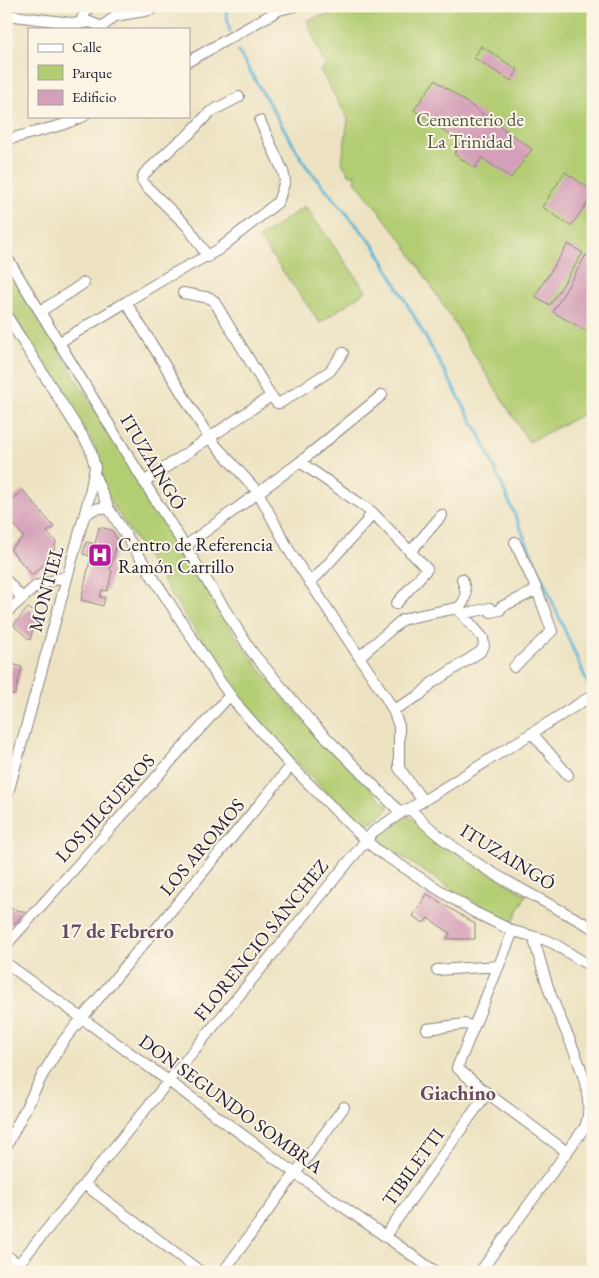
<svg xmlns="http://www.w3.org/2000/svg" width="599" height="1278" viewBox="0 0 599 1278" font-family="'EB Garamond',serif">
  <rect width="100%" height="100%" fill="#fcf5e5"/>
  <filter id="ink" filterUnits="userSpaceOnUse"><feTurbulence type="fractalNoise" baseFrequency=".02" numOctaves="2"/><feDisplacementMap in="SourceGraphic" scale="10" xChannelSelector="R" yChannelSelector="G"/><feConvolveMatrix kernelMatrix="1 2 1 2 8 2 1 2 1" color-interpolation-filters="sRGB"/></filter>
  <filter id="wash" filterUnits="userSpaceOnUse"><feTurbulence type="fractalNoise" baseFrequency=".0096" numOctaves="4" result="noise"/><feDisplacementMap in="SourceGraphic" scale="20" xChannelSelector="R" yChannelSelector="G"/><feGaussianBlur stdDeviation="1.12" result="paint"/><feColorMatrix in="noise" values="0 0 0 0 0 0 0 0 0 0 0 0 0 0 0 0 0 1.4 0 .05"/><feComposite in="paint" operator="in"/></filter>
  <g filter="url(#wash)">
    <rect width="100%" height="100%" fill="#ede3c3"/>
    <path fill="#b3cd73" stroke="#6a7857" d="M359,6H593V409L529,442L404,243L355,181L356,175H350L342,163L348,119L320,70L325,66L307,20Z
      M305,206L366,291L320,323L259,238Z
      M6,265L237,638L262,672L290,705L387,805L388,808C383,815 369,825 360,825L346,813L287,752L232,687L114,507C102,488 103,466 95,446L6,303Z
      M404,815L408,816L448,847L526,895L512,923L461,895L374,839L373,837Z"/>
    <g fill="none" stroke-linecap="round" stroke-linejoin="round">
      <path stroke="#5bb5d8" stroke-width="3" d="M225,6L230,32
        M238,51L306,166L376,248L481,437L592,693"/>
    </g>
    <g id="blocks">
      <path fill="#d49fb8" d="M481,46L518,70L511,81L474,58Z
        M435,80L532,149L511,178L482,158L475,168L454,154L461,143L414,110Z
        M565,172L593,191V195L571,226L542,207Z
        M568,244L583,253L550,305L535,296Z
        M586,255L593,259V319L586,331L553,312Z
        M23,490L54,527L47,532L56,542L52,558L32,575L10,549L24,537L6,515V504Z
        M99,527L112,530L118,540L110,569L112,571L109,585L107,591L102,590L100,597L105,598L103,606L81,600L91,556L83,554L86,542L95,544Z
        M28,608L37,615L30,640L13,625Z
        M12,664L22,667L15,695L6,693V670L11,671Z
        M427,894L475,924V939H447L450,933L428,918L424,923L413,916Z
        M6,907L25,912L14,924L6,922Z"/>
    </g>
  </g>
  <g filter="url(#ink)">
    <use href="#blocks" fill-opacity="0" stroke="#88827f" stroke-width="1"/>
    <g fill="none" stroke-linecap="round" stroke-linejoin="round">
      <g stroke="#88827f" stroke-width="12">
        <path id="minor" d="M6,15L79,24L90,22L102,27L115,16L150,10L158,6
          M79,24L89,6
          M189,61L279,10L295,6
          M6,140L62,125L84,116
          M6,256L151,493L252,652L312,723L401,813
          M208,257L188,227L145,185L142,180L144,174L176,144L187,136L210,112L239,97
          M126,302L167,277L218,250L278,202L285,181L283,171L260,121
          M41,311L84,283
          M6,315L90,448L95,467L89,498L6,800
          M60,342L126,302L210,439L258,492L290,552L385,696L393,710L399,726V768L423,801
          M271,396L277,403H280L330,371L343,353
          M300,462L372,512L427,569L396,604
          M94,474L109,509L221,683L239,707L291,766L358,833L378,851L474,912L513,931L457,1068L487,1093L567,1152
          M144,482L271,396L214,301L210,298L183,293
          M84,517C92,509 98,506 109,509
          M184,547L300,462L382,395
          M410,552L442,515
          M6,580L22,598
          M309,582L318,575L367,521L372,512
          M457,608C469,601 466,590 462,579
          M6,613L36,586L67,576
          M462,614L490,608L491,612L500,610L501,607L537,590
          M359,657L402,620L412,617L457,608L483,638L484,646L480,652L432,683L420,695L393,710
          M514,667L552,631L537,590L515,542
          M532,733L568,775
          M410,809C460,862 530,893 593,928
          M513,931L543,939L553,943L593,968
          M6,945L230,695
          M6,963L295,1173L436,1272
          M437,970L499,966
          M427,1029L465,1024L473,1026
          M6,1147L43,1074L64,1040L291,766
          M84,1184L201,1272
          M385,1236L487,1093
          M6,1255L29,1272
          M12,1272L373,832L401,813L423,801L593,695
          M223,1272L344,1107
          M480,1272L585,1127C599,1092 566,1035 554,1003C546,984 541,963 535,943L534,937"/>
      </g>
      <use href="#minor" stroke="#fff" stroke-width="10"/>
    </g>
  </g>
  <defs>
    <g id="hospital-square" transform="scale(1.25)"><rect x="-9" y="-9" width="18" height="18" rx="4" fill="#b5179e" stroke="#fcf5e5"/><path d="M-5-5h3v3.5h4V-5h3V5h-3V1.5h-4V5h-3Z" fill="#fff"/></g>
  </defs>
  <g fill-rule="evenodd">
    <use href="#hospital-square" x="100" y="555"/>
  </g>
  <g text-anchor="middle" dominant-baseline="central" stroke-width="4" stroke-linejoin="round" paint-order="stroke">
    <g font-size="19" fill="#4e554c" stroke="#fcf5e5">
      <text x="470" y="119">Cementerio de<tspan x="470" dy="22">La Trinidad</tspan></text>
    </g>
    <g font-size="19" fill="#22223b" stroke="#fcf5e5">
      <text transform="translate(153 462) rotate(59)">ITUZAINGÓ</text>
      <text transform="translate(46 589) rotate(-75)">MONTIEL</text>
      <text transform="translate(105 808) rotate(-48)">LOS JILGUEROS</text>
      <text transform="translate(202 847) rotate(-50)">LOS AROMOS</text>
      <text transform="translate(508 857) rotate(32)">ITUZAINGÓ</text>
      <text transform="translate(261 940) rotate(-51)">FLORENCIO SÁNCHEZ</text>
      <text transform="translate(231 1104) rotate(36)">DON SEGUNDO SOMBRA</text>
      <text transform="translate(413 1167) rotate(-54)">TIBILETTI</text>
    </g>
    <g font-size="19" fill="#22223b" stroke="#fcf5e5" text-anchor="start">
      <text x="118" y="544">Centro de Referencia<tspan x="118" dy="22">Ramón Carrillo</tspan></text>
    </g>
    <g font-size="20" font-weight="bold" fill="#604e67" stroke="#fcf5e5">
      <text x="117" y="931">17 de Febrero</text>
      <text x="458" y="1093">Giachino</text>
    </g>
  </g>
  <rect width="599" height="1278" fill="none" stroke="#fcf5e5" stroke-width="25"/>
  <rect x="28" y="28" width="162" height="90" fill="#fcf5e5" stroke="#a5a1a1"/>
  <rect x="38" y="44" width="25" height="8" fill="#ffffff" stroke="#a5a1a1"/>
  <text x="72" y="52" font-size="15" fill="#22223b">Calle</text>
  <rect x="38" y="65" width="25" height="15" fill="#b3cd73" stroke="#a5a1a1"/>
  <text x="72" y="78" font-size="15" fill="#22223b">Parque</text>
  <rect x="38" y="90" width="25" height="15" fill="#d49fb8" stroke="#a5a1a1"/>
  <text x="72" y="102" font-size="15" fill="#22223b">Edificio</text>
</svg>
